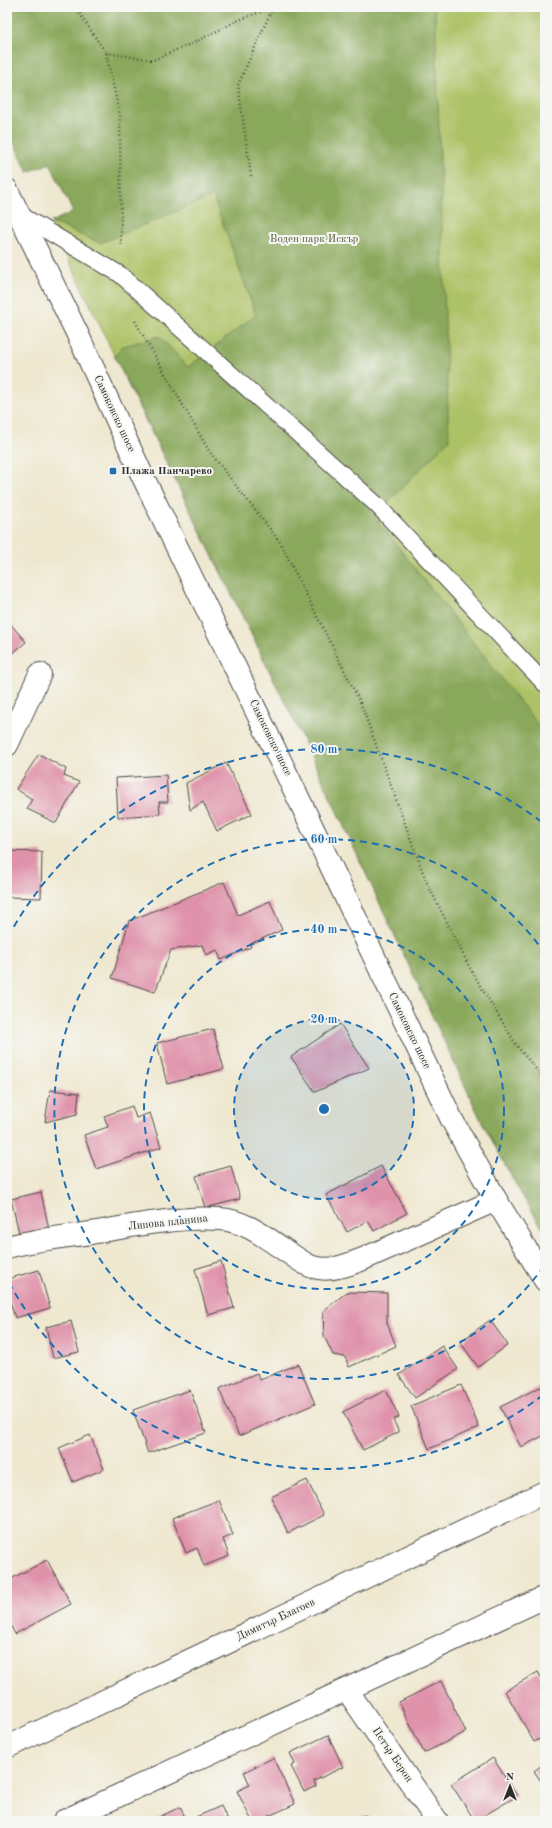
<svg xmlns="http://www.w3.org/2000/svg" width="552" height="1828" viewBox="0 0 552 1828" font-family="'Old Standard TT',serif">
  <rect width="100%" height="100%" fill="#f6f6f2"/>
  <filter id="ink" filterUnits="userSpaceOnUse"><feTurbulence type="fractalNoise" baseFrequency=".025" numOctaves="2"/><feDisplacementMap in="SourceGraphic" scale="8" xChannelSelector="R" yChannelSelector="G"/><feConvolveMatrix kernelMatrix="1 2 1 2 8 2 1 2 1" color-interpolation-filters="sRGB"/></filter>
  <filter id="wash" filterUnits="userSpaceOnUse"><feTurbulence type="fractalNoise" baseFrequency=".012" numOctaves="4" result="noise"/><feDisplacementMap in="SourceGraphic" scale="16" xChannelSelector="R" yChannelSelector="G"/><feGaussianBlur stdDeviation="0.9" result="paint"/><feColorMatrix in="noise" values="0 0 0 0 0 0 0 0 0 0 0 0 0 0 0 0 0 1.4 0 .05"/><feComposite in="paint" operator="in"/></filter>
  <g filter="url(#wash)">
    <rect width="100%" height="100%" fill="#efe8d0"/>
    <path fill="#adc266" stroke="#6c7648" d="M7,7H545V1232L520,1192L481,1120L305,743L130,389L51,222L73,212L50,163L28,172L7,128Z"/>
    <path fill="#8aa85b" stroke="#5a6a43" d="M7,7H435L449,440L374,516L545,734V1232L520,1192L481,1120L305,743L115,357L121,347L159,336L188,367L256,315L213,196L100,243L51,222L73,212L50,163L28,172L7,128Z"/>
    <g id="blocks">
      <path fill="#df92aa" d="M7,620L26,642L7,658Z
        M39,754L66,769L64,776L79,782L56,823L27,809L32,799L16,789Z
        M226,763L252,814L217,831L203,802L190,810L186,783Z
        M166,775L168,802H159L160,814L118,817L116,778Z
        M7,851L42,852L41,898L7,897Z
        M224,882L238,915L270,901L282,930L250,944L251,947L221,960L217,950L206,955L202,945L171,950L155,992L112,978L129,921Z
        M340,1024L369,1068L315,1092L291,1057Z
        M213,1029L224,1069L167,1084L157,1043Z
        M50,1090L79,1093L77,1114L45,1122Z
        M132,1106L136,1118L150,1113L161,1147L96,1169L84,1135L108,1127L104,1116Z
        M231,1166L240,1199L205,1208L196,1176Z
        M381,1166L407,1213L374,1231L368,1221L347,1232L326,1195Z
        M41,1192L49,1230L20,1237L11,1199Z
        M221,1261L234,1308L208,1315L195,1269Z
        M39,1270L50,1308L15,1318L7,1291V1279Z
        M347,1292L387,1293V1323L396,1346L349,1367L345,1357L333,1355L324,1336L323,1311Z
        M490,1320L508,1345L478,1367L460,1342Z
        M71,1321L79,1352L53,1358L46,1327Z
        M442,1346L458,1369L415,1398L399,1375Z
        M298,1364L315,1404L239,1436L219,1389L257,1373L260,1380Z
        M461,1385L479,1427L429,1449L411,1406Z
        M540,1387L545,1398V1435L521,1447L500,1407Z
        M190,1390L206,1433L148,1453L133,1410Z
        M386,1390L399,1417L393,1420L399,1432L363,1450L343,1412Z
        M90,1435L104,1469L73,1482L59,1448Z
        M307,1480L324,1515L288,1533L271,1497Z
        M219,1500L233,1535L223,1539L229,1556L204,1566L197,1548L186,1553L172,1518Z
        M47,1560L71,1604L15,1634L7,1619V1581Z
        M538,1672L545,1684V1736L534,1742L505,1691Z
        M441,1681L466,1732L424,1753L399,1702Z
        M328,1735L343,1767L314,1781L316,1786L304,1792L291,1766L295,1764L290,1753Z
        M273,1758L295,1804L258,1821H252L237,1791L250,1785L244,1772Z
        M493,1758L517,1796L475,1821L451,1784Z
        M545,1763V1787L534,1771Z
        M221,1806L228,1821H187Z
        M180,1807L187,1821H151Z
        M366,1815L368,1821H353L352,1820Z"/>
    </g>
  </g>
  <g filter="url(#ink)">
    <use href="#blocks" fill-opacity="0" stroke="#484744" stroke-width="1"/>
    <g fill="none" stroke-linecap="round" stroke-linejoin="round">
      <g stroke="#484744" stroke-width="18">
        <path id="lane" d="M19,214L121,275L377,505L545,684"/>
      </g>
      <g stroke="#484744" stroke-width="24">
        <path id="street" d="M7,745L40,674
          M7,1247C34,1240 63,1237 91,1233C129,1226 182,1216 220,1219C248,1221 270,1241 292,1255C298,1259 306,1265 313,1267C330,1272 348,1265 363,1259L496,1200
          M347,1690L437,1821
          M7,1747L545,1492
          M64,1821L545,1597"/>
      </g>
      <g stroke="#484744" stroke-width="24">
        <path id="secondary" d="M7,190L77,333L143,477L306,814L452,1120L496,1200L545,1280"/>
      </g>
      <path stroke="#484744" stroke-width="2.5" stroke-dasharray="1 3" stroke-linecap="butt" d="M75,7L106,53L153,60L197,41L239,20L273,7
        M106,53L120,116L121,246
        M251,176L238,85L273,7
        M135,321L209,451L280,542L361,704L426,881L472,972L517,1046L545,1080"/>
      <use href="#lane" stroke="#fff" stroke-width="16"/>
      <use href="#street" stroke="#fff" stroke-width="22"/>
      <use href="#secondary" stroke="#fff" stroke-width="22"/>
    </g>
  </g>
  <circle cx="324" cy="1109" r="90" fill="#1f6fb2" fill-opacity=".12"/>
  <g fill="none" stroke="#1f6fb2" stroke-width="2" stroke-dasharray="7 5">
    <circle cx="324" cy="1109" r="90"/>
    <circle cx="324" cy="1109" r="180"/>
    <path d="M544 1266A270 270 0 1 1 544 952"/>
    <path d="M543 1395A360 360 0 0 1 8 1281M8 937A360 360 0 0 1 543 823"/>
  </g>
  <rect fill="#1f6fb2" stroke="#f6f6f2" stroke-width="1.5" x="109" y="467" width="8" height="8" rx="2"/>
  <g text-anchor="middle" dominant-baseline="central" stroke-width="4" stroke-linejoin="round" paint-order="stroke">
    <g font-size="11" fill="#52583d" stroke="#f6f6f2">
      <text x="314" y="239">Воден парк Искър</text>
    </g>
    <g font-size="11" fill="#2b2b2b" stroke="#f6f6f2">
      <text transform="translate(114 414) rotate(65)">Самоковско шосе</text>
      <text transform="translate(270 738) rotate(64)">Самоковско шосе</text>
      <text transform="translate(409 1031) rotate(64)">Самоковско шосе</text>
      <text transform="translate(168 1223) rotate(-6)">Липова планина</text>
      <text transform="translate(276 1620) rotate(-25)">Димитър Благоев</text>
      <text transform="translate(392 1755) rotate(56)">Петър Берон</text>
    </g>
    <g font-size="11" font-weight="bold" fill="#2b2b2b" stroke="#f6f6f2" text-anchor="start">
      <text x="121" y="471">Плажа Панчарево</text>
    </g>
  </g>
  <circle cx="324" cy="1109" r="6" fill="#1f6fb2" stroke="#f6f6f2" stroke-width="2"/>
  <g font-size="12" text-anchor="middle" font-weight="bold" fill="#1f6fb2" stroke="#f6f6f2" stroke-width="4" stroke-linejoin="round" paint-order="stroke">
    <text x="324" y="753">80 m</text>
    <text x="324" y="843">60 m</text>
    <text x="324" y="933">40 m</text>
    <text x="324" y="1023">20 m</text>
  </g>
  <rect width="552" height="1828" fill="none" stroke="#f6f6f2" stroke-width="24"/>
  <g transform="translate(510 1786)" stroke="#f6f6f2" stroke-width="3" paint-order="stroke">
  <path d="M0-3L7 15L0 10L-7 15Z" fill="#2b2b2b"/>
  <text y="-6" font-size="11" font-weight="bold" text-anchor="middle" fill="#2b2b2b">N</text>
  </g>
</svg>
